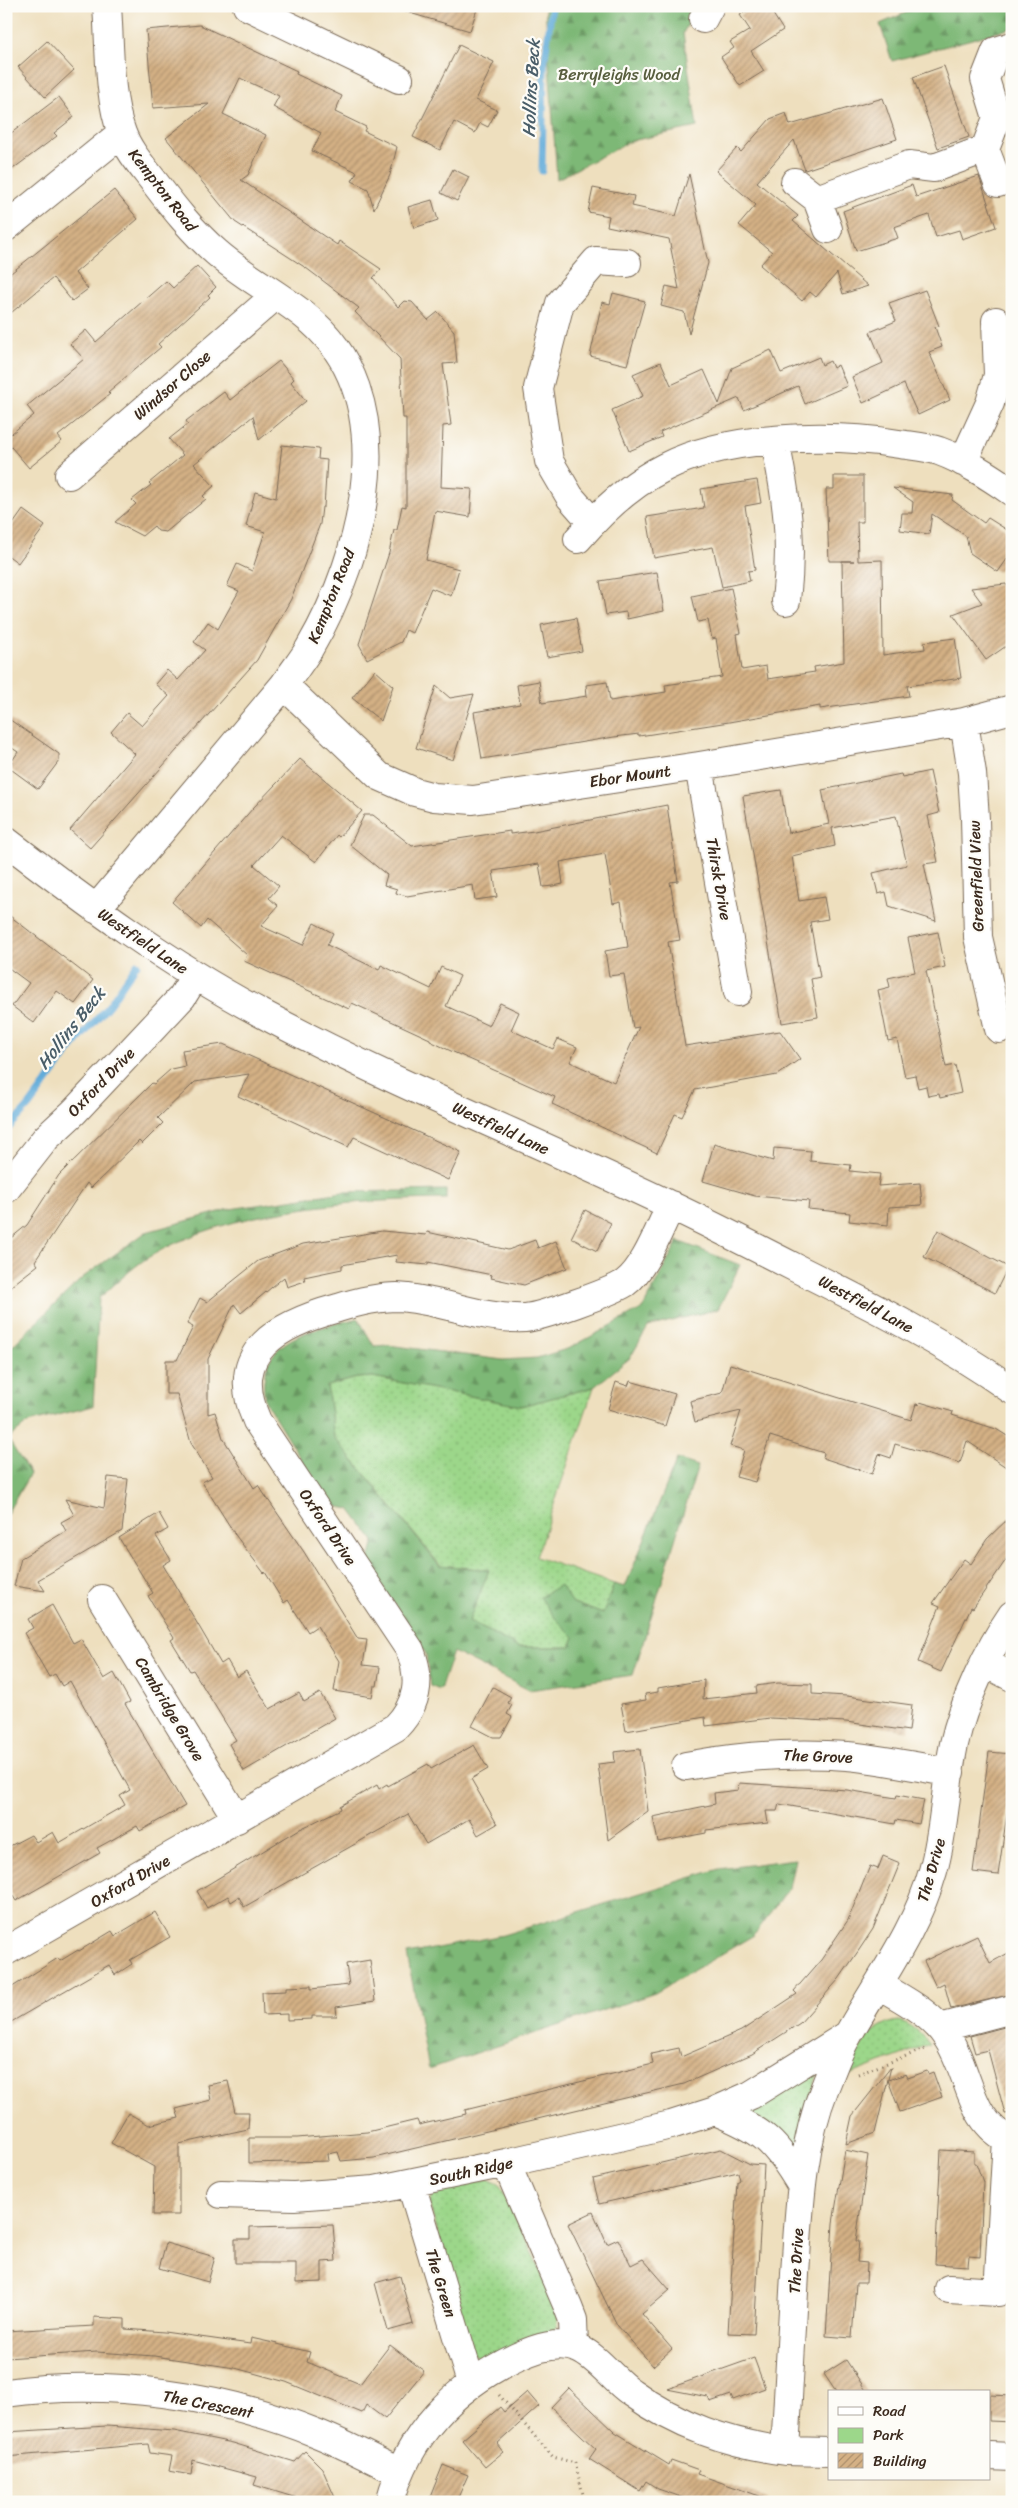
<svg xmlns="http://www.w3.org/2000/svg" width="1018" height="2508" viewBox="0 0 1018 2508" font-family="Sriracha,sans-serif">
  <defs>
    <pattern id="green-dots" width="8" height="8" patternUnits="userSpaceOnUse" patternTransform="scale(1.25)"><rect width="8" height="8" fill="#9cd78a"/><path d="M2 2h.1M6 6h.1" fill="none" stroke="#87b977" stroke-width="1.8" stroke-linecap="round"/></pattern>
    <pattern id="forest-firs" width="22" height="20" patternUnits="userSpaceOnUse" patternTransform="scale(1.25)"><rect width="22" height="20" fill="#7db876"/><path d="M5 1l3.5 6h-7zM16 11l3.5 6h-7z" fill="#689660"/></pattern>
    <pattern id="building-hatch" width="6" height="6" patternUnits="userSpaceOnUse" patternTransform="scale(1.25)"><rect width="6" height="6" fill="#d4b185"/><path d="M-1 1l2-2M0 6l6-6M5 7l2-2" fill="none" stroke="#ad906c"/></pattern>
  </defs>
  <rect width="100%" height="100%" fill="#fdfcf7"/>
  <filter id="ink" filterUnits="userSpaceOnUse"><feTurbulence type="fractalNoise" baseFrequency=".02" numOctaves="2"/><feDisplacementMap in="SourceGraphic" scale="10" xChannelSelector="R" yChannelSelector="G"/><feConvolveMatrix kernelMatrix="1 2 1 2 8 2 1 2 1" color-interpolation-filters="sRGB"/></filter>
  <filter id="wash" filterUnits="userSpaceOnUse"><feTurbulence type="fractalNoise" baseFrequency=".0096" numOctaves="4" result="noise"/><feDisplacementMap in="SourceGraphic" scale="20" xChannelSelector="R" yChannelSelector="G"/><feGaussianBlur stdDeviation="1.12" result="paint"/><feColorMatrix in="noise" values="0 0 0 0 0 0 0 0 0 0 0 0 0 0 0 0 0 1.4 0 .05"/><feComposite in="paint" operator="in"/></filter>
  <g filter="url(#wash)">
    <rect width="100%" height="100%" fill="#eedfbe"/>
    <path fill="url(#green-dots)" stroke="#6c8054" d="M373,1377L521,1406L594,1387L536,1557L614,1584L603,1614L573,1603L555,1618L574,1637L570,1647H518L469,1621L489,1570L440,1565L334,1437L327,1386L357,1378Z
      M899,2021C912,2024 921,2033 930,2044L846,2076C859,2051 867,2024 899,2021Z
      M816,2070L818,2072L796,2151L744,2109Z
      M488,2179L499,2184L502,2189L560,2313L557,2326L552,2332L491,2357L478,2356L472,2353L429,2203L435,2191Z"/>
    <path fill="url(#forest-firs)" stroke="#5c714a" d="M545,6H698L683,33L697,127L631,141L557,179Z
      M921,6H1012V28L892,61L880,24Z
      M446,1190V1199C353,1200 230,1208 149,1257C131,1268 115,1285 99,1298L93,1406L28,1423L8,1439L30,1474L6,1515V1352L82,1278L146,1232L230,1209L343,1192Z
      M678,1241L740,1265L718,1309L648,1327L630,1358L594,1387L521,1406L373,1377L357,1378L327,1386L334,1437L439,1565L489,1570L469,1621L518,1647H570L574,1637L555,1618L540,1597L560,1585L573,1603L603,1614L614,1584L625,1587L677,1459L698,1466L633,1675L529,1690L453,1652L440,1690L430,1686L426,1654L368,1564L374,1541L350,1509L329,1505L265,1401C255,1337 310,1331 358,1318L374,1346L388,1345L503,1360L537,1358L570,1348L643,1308Z
      M795,1859L789,1888L754,1935L655,1993L429,2069L407,1954L503,1935L719,1869Z"/>
    <g fill="none" stroke-linecap="round" stroke-linejoin="round">
      <path stroke="#61abd9" stroke-width="7" d="M542,171L544,65L552,6
        M6,1131L29,1106L74,1045L109,1005L137,964"/>
    </g>
    <g id="blocks">
      <path fill="url(#building-hatch)" d="M404,6H478L470,31L403,11Z
        M755,6H768L783,30L751,51L764,71L740,86L721,57L734,48L730,42L750,30L740,15Z
        M200,25L297,71L296,74L342,96L335,112L366,127L364,131L397,147L390,175L374,209L368,189L352,181L357,172L312,151L321,133L273,107L279,96L240,78L223,114L266,135L248,175L241,180L337,245L339,241L381,269L373,278L398,307L404,301L412,302L428,320L438,312L454,331L457,363L443,364L451,425L443,426L441,487L472,489L470,517L435,511L426,560L459,569L451,596L431,588L412,633L406,630L401,642L367,659L359,644L389,553L394,530H397L402,506L406,507V418H403L400,359L355,312L359,308L306,268L235,222L166,138L209,104L153,108L146,30Z
        M47,41L74,70L45,97L18,67Z
        M459,45L494,62L476,100L497,110L488,127L480,123L475,133L454,122L440,150L413,137Z
        M944,66L969,137L938,148L913,77Z
        M59,97L74,117L54,133L57,136L6,174V137Z
        M883,98L897,139L805,170L794,140L757,182L798,216L793,221L868,286L843,294L837,273L816,297L810,292L802,301L760,265L772,252L739,225L756,205L716,171L737,148L741,152L770,119L786,113L790,125Z
        M453,169L469,177L457,201L441,193Z
        M689,174L708,263L689,334L684,312L661,306L666,286L679,289L669,239L607,226L609,216L588,212L593,188L634,196L632,206L676,216Z
        M979,176L996,227L962,239L959,230L936,237L929,215L894,227L898,238L856,251L843,211L912,185L916,197Z
        M114,190L138,219L75,273L88,289L72,301L53,278L6,317V277Z
        M432,200L438,220L414,228L408,207Z
        M197,266L216,287L208,295L210,297L158,344L161,347L108,392L110,394L58,436L62,441L29,468L6,441V438L34,415L27,406L84,359L70,344L86,330L96,342L166,281L173,288Z
        M925,290L939,326L935,327L942,347L929,352L950,400L918,415L904,384L863,403L852,377L883,363L870,332L896,321L889,303Z
        M613,293L645,301L627,365L590,356L602,302L610,304Z
        M771,350L781,373L819,357L822,365L830,361L833,368L838,365L847,386L805,404L798,386L744,410L739,398L660,432L662,437L629,451L612,410L643,396L633,374L661,362L671,385L704,370L719,404L732,368Z
        M279,361L294,379L291,382L306,401L259,440L253,416L194,464L214,486L203,496L206,499L166,532L158,531L154,526L142,536L115,522L136,504L132,500L151,485L149,483L183,455L169,439L188,424L186,421L224,392L230,400Z
        M282,445L319,449L318,459L327,460L324,507H322L320,524L291,599L257,660L90,848L70,830L135,754L111,732L127,713L142,726L169,696L155,684L167,670L178,680L205,650L194,642L208,622L218,629L239,591L227,586L237,564L252,571L265,532L246,526L255,492L276,498Z
        M834,476H863V522H857L858,561L882,560L883,655L925,649L924,642L955,638L961,678L907,686L909,696L820,709V706L729,722L639,736V734L614,737L482,759L474,712L520,704L517,685L539,681L542,703L587,696L586,685L607,682L610,701L666,692L665,685L722,677L716,638L712,639L708,620L698,622L692,596L731,588L741,633L737,634L742,670L766,666L768,679L815,672L814,667L844,662L842,561H854H829L826,489H834Z
        M757,480L761,503L745,506L755,570L748,571L750,581L722,587L713,547L654,558L647,517L704,508L701,489Z
        M893,488L953,495L952,500L984,523L988,518L1012,533V552L998,572L970,553L966,536L932,514L929,534L900,530L902,513H912L913,502Z
        M23,510L45,526L18,563L6,554V534Z
        M657,572L664,611L627,619L626,612L606,615L600,581Z
        M1006,584L1012,593V642L986,660L953,614L982,603L971,588Z
        M576,618L582,651L547,657L541,625Z
        M375,670L393,686L381,721L352,698Z
        M436,686L450,698L474,694L453,760L416,748Z
        M6,717L59,754V761L38,789L8,767L18,752L6,744Z
        M300,759L362,811L339,837L337,835L316,862L281,835L254,865L279,886L269,898L278,906L261,926L303,945L314,923L333,933L327,945L379,970L381,965L431,989L441,967L460,976L446,1006L489,1026L500,1003L519,1012L511,1030L553,1049L558,1039L577,1047L570,1062L614,1082L639,1027L633,1028L624,974L609,976L605,951L628,947L621,902L613,904L605,854L560,862L563,884L553,886L543,887L539,864L493,871L497,897L475,900L473,885L407,896L396,893L397,889L384,885L387,875L350,845L364,815H373L412,846L510,831V834L534,831L667,805L678,881L670,882L680,940L668,942L685,1046L780,1031L800,1059L777,1075L695,1090L682,1117L675,1114L657,1153L552,1104L555,1097L451,1051L430,1041V1039L352,1003L349,1009L244,961L247,955L207,920L201,928L172,902L253,808Z
        M930,771L939,813L928,816L938,862L924,864L936,921L889,906L886,892L878,894L873,873L907,865L896,816L832,828L835,846L792,856L799,901L824,897L828,919L810,922L820,977L811,979L818,1017L782,1023L743,796L781,790L788,833L829,824L822,790L901,774L902,777Z
        M6,913L93,980L75,1004L57,991L34,1023L12,1006L29,983L6,966Z
        M938,932L945,967L926,971L946,1067L955,1065L961,1093L940,1098L939,1094L928,1096L926,1086L918,1088L915,1075L905,1077L897,1039L888,1041L878,990L890,987L888,978L915,972L908,938Z
        M223,1044L461,1152L448,1180L354,1137L348,1147L238,1096L249,1074L195,1082L158,1118L163,1123L142,1144L139,1141L91,1188L87,1183L35,1261L38,1265L6,1290V1242L27,1225L59,1175L152,1083L154,1084L171,1069L185,1066L182,1050Z
        M714,1144L773,1161L774,1148L811,1151L810,1161L851,1165L850,1171L880,1174L878,1186L920,1183L922,1205L889,1207L888,1225L849,1221L850,1213L808,1209L809,1201L755,1196L703,1181Z
        M585,1210L611,1223L597,1251L571,1238Z
        M938,1230L1008,1267L995,1293L924,1257Z
        M382,1231L426,1235L427,1232L508,1250L535,1240L538,1248L556,1241L567,1268L524,1285L491,1278L492,1275L428,1262V1265L396,1262L397,1255L342,1265V1269L304,1277L305,1281L287,1287L284,1277L241,1313L234,1304L208,1359V1414L215,1412L223,1438L254,1488L258,1485L304,1552L358,1639L367,1640L363,1665L380,1667L377,1686H374L372,1697L334,1691L339,1661L317,1626L308,1632L288,1600L284,1603L265,1572L264,1573L236,1536L202,1482L212,1477L191,1443L177,1394H166V1360H177L193,1327L187,1324L200,1298L207,1302L258,1261L303,1244Z
        M730,1364L911,1420L916,1404L919,1405L920,1402L953,1412L952,1415L996,1429L1012,1439V1471L967,1441L960,1463L895,1444L891,1458L879,1454L872,1474L823,1458L824,1453L770,1436L755,1482L736,1477L744,1450L730,1446L741,1411L695,1422L690,1401L722,1393Z
        M630,1381L675,1394L665,1426L608,1409L616,1382L628,1386Z
        M108,1477L128,1479L122,1531L38,1580L45,1591L14,1586L21,1558L66,1531L61,1522L74,1515L65,1499L104,1508Z
        M159,1513L168,1529L156,1536L171,1560L163,1565L221,1664L227,1660L237,1677L246,1671L270,1709L299,1693L304,1702L320,1693L335,1718L244,1771L229,1744L236,1740L193,1670L190,1671L171,1640L174,1638L148,1596L153,1593L119,1538Z
        M1012,1515V1551L973,1608L971,1607L941,1672L918,1662L940,1606L933,1603L964,1559L971,1564L987,1539Z
        M52,1605L73,1643L81,1639L104,1679L114,1673L130,1702L125,1704L185,1806L140,1831L137,1826L97,1848L100,1853L16,1901L6,1885V1848L31,1835L36,1842L53,1832L59,1843L125,1805L120,1796L130,1790L70,1681L62,1686L55,1674L49,1677L24,1633L33,1628L28,1619Z
        M704,1680L703,1699L757,1693L756,1686L778,1683L812,1684V1694L847,1696L912,1705L909,1731L846,1722L770,1718L706,1726L705,1717L626,1731L621,1704L646,1700L645,1694L658,1692V1688Z
        M493,1687L511,1697L508,1703L512,1705L507,1714L512,1717L501,1737H493L472,1726Z
        M474,1745L488,1769L471,1779L497,1824L478,1835L469,1819L426,1844L408,1814L244,1907L239,1897L231,1902L228,1896L207,1908L197,1891L298,1830L341,1809L340,1806L377,1785L379,1789L387,1784L388,1786L428,1764L431,1769Z
        M640,1749L648,1811L608,1840L598,1764L615,1762L614,1752Z
        M989,1752L1012,1754V1780L998,1875L973,1872Z
        M739,1783L847,1790L896,1798L897,1795L924,1800L919,1824L896,1820L895,1824L779,1804L777,1811H766L768,1823L706,1830V1833L658,1842L653,1817L715,1804L714,1793L738,1790Z
        M883,1856L900,1863L873,1929L859,1950L839,1979L800,2023L752,2054L684,2084L374,2158L341,2161L338,2152L328,2154L329,2161L249,2163V2138H297L367,2132L417,2120L419,2125L466,2114L465,2110L653,2064L651,2054L679,2048L681,2057L741,2031L797,1994L794,1991L821,1960L848,1920L870,1866L878,1869Z
        M155,1912L170,1937L130,1960L132,1964L115,1975L109,1965L6,2025V1991L58,1958L60,1961L78,1950L79,1951L112,1931L115,1936Z
        M977,1936L990,1963L1012,1951V1994L951,2009L944,1983L936,1987L924,1961Z
        M370,1960L375,2001L336,2007L337,2016H312V2019L287,2020V2014L263,2015L262,1992L286,1991V1987L311,1986V1989L349,1985L346,1964Z
        M1012,2025V2113L1005,2114L988,2050L975,2053L970,2036Z
        M891,2067L875,2133L846,2144L852,2116Z
        M927,2071L928,2074L933,2072L942,2097L900,2112L888,2080L906,2074L908,2078Z
        M228,2081L235,2112H249L248,2129L179,2144V2215H153L154,2167L111,2143L128,2113L149,2125L179,2118L176,2109L211,2100L208,2085Z
        M721,2149L750,2164L764,2165L754,2334L728,2333L737,2182L740,2180L738,2172L599,2204L593,2179Z
        M845,2150L868,2155L856,2241H859L857,2262L867,2263L866,2283H856L852,2338L826,2336L833,2223Z
        M941,2150L974,2152V2163H976L983,2182L980,2257L969,2256L968,2266L935,2264Z
        M593,2212L607,2244L618,2239L631,2265L643,2259L670,2290L642,2314L672,2349L653,2366L617,2325L568,2224Z
        M333,2225L336,2261L322,2262V2282L296,2283V2263H235V2239H250V2227Z
        M166,2243L215,2257L208,2282L159,2268Z
        M400,2276L413,2324L388,2331L375,2283Z
        M94,2317L125,2319V2329L164,2332L250,2344L251,2338L269,2342L310,2352L307,2362L360,2384L390,2345L424,2371L385,2419L366,2405L362,2413L286,2382L235,2368L154,2356L97,2352L6,2358V2331L94,2326Z
        M754,2358L765,2388L733,2400L731,2395L710,2402L708,2397L667,2389Z
        M846,2360L867,2392H836L824,2374Z
        M569,2388L615,2432L669,2465L671,2460L699,2470L697,2474L768,2499L767,2502H696L658,2489L646,2481L640,2491L589,2459L596,2449L551,2407Z
        M527,2392L539,2406L497,2444L503,2452L485,2467L462,2440L500,2407L504,2412Z
        M989,2395L1012,2396V2422L989,2421Z
        M107,2426L174,2431L233,2443L295,2462L305,2451L322,2468L337,2502H310L254,2485L257,2477L193,2460L191,2475L169,2471L172,2456L150,2453L148,2444L6,2457V2432Z
        M443,2465L468,2475L456,2502H428Z"/>
    </g>
  </g>
  <g filter="url(#ink)">
    <use href="#blocks" fill-opacity="0" stroke="#7a6956" stroke-width="1"/>
    <g fill="none" stroke-linecap="round" stroke-linejoin="round">
      <g stroke="#7a6956" stroke-width="30">
        <path id="minor" d="M247,6L399,79
          M703,19L710,6
          M985,149L998,183
          M795,182L817,199L828,229
          M817,199L909,165L934,168L985,149L997,118L985,79L996,51L1012,46
          M6,227L122,133
          M775,441C787,499 793,542 786,601
          M963,462L990,403L998,375L996,321
          M69,475L275,296
          M592,522L570,497L549,461L538,388L560,303L596,261L627,263
          M578,539C602,511 631,484 665,467C728,435 829,433 899,444C912,446 927,447 939,451C966,461 989,476 1012,492
          M284,685L379,776L415,792L434,797L473,800L699,766L964,722L1012,709
          M964,722L972,773L975,819L978,937L999,1029
          M699,766L738,992
          M6,841C87,903 169,964 259,1012C393,1084 535,1140 672,1206C714,1226 755,1247 796,1268C870,1305 944,1342 1012,1390
          M96,909L284,685C292,673 301,662 309,649C365,554 406,395 304,315C275,292 243,276 216,252C192,231 174,208 155,183C143,167 129,152 122,133C108,97 110,45 107,6
          M6,1189L46,1138L74,1112L182,997L195,976
          M102,1599L237,1819
          M985,1663L1012,1677
          M686,1766C739,1756 792,1752 847,1756C881,1759 916,1767 950,1772
          M6,1951L396,1727C418,1704 422,1680 410,1650L257,1421C226,1351 279,1324 338,1308C357,1302 377,1297 397,1297C440,1299 482,1320 525,1318C541,1317 611,1292 625,1283C645,1269 660,1227 671,1205
          M879,1985C902,1999 931,2013 946,2036C971,2071 967,2122 1012,2141
          M940,2028L1012,2009
          M715,2111C763,2130 775,2141 801,2185
          M506,2163L568,2307L573,2320L574,2347
          M411,2184L471,2383
          M221,2194L294,2196L375,2190L506,2163L671,2125L715,2111L751,2095L846,2036
          M949,2289L998,2292L1007,2139
          M6,2393C109,2379 220,2394 316,2433C344,2444 372,2459 399,2472
          M785,2451L829,2452
          M989,2456L1012,2457
          M390,2502C408,2434 455,2386 517,2357C536,2348 559,2340 579,2349C599,2358 613,2380 631,2392C678,2426 728,2443 785,2451C788,2392 792,2333 795,2274C799,2212 801,2147 825,2087C832,2070 838,2051 848,2035C878,1981 916,1931 933,1871C945,1829 945,1786 954,1744C963,1703 988,1650 1012,1615"/>
      </g>
      <path stroke="#7a6956" stroke-width="3" stroke-dasharray="1 4" stroke-linecap="butt" d="M858,2074L925,2049
        M499,2395L553,2457L575,2463L585,2502"/>
      <use href="#minor" stroke="#fff" stroke-width="28"/>
    </g>
  </g>
  <g text-anchor="middle" dominant-baseline="central" stroke-width="4.5" stroke-linejoin="round" paint-order="stroke">
    <g font-size="16" fill="#585e3e" stroke="#fdfcf7">
      <text x="619" y="74">Berryleighs Wood</text>
    </g>
    <g font-size="16" fill="#3b2a1e" stroke="#fdfcf7">
      <text transform="translate(163 190) rotate(52)">Kempton Road</text>
      <text transform="translate(172 385) rotate(-41)">Windsor Close</text>
      <text transform="translate(331 596) rotate(-68)">Kempton Road</text>
      <text transform="translate(630 776) rotate(-8)">Ebor Mount</text>
      <text transform="translate(976 876) rotate(-92)">Greenfield View</text>
      <text transform="translate(719 879) rotate(80)">Thirsk Drive</text>
      <text transform="translate(143 941) rotate(34)">Westfield Lane</text>
      <text transform="translate(101 1082) rotate(-46)">Oxford Drive</text>
      <text transform="translate(501 1128) rotate(25)">Westfield Lane</text>
      <text transform="translate(866 1304) rotate(28)">Westfield Lane</text>
      <text transform="translate(328 1527) rotate(56)">Oxford Drive</text>
      <text transform="translate(170 1709) rotate(59)">Cambridge Grove</text>
      <text transform="translate(818 1756) rotate(2)">The Grove</text>
      <text transform="translate(931 1870) rotate(-74)">The Drive</text>
      <text transform="translate(130 1881) rotate(-30)">Oxford Drive</text>
      <text transform="translate(471 2171) rotate(-12)">South Ridge</text>
      <text transform="translate(796 2261) rotate(-87)">The Drive</text>
      <text transform="translate(441 2283) rotate(73)">The Green</text>
      <text transform="translate(208 2404) rotate(11)">The Crescent</text>
    </g>
    <g font-size="18" font-style="italic" fill="#4a5e69" stroke="#fdfcf7">
      <text transform="translate(531 88) rotate(-87)">Hollins Beck</text>
      <text transform="translate(71 1028) rotate(-52)">Hollins Beck</text>
    </g>
  </g>
  <rect width="1018" height="2508" fill="none" stroke="#fdfcf7" stroke-width="25"/>
  <rect x="828" y="2390" width="162" height="90" fill="#fdfcf7" stroke="#afa8a0"/>
  <rect x="838" y="2407" width="25" height="8" fill="#ffffff" stroke="#afa8a0"/>
  <text x="873" y="2416" font-size="15" fill="#3b2a1e">Road</text>
  <rect x="838" y="2428" width="25" height="15" fill="#9cd78a" stroke="#afa8a0"/>
  <text x="873" y="2440" font-size="15" fill="#3b2a1e">Park</text>
  <rect x="838" y="2453" width="25" height="15" fill="url(#building-hatch)" stroke="#afa8a0"/>
  <text x="873" y="2466" font-size="15" fill="#3b2a1e">Building</text>
</svg>
